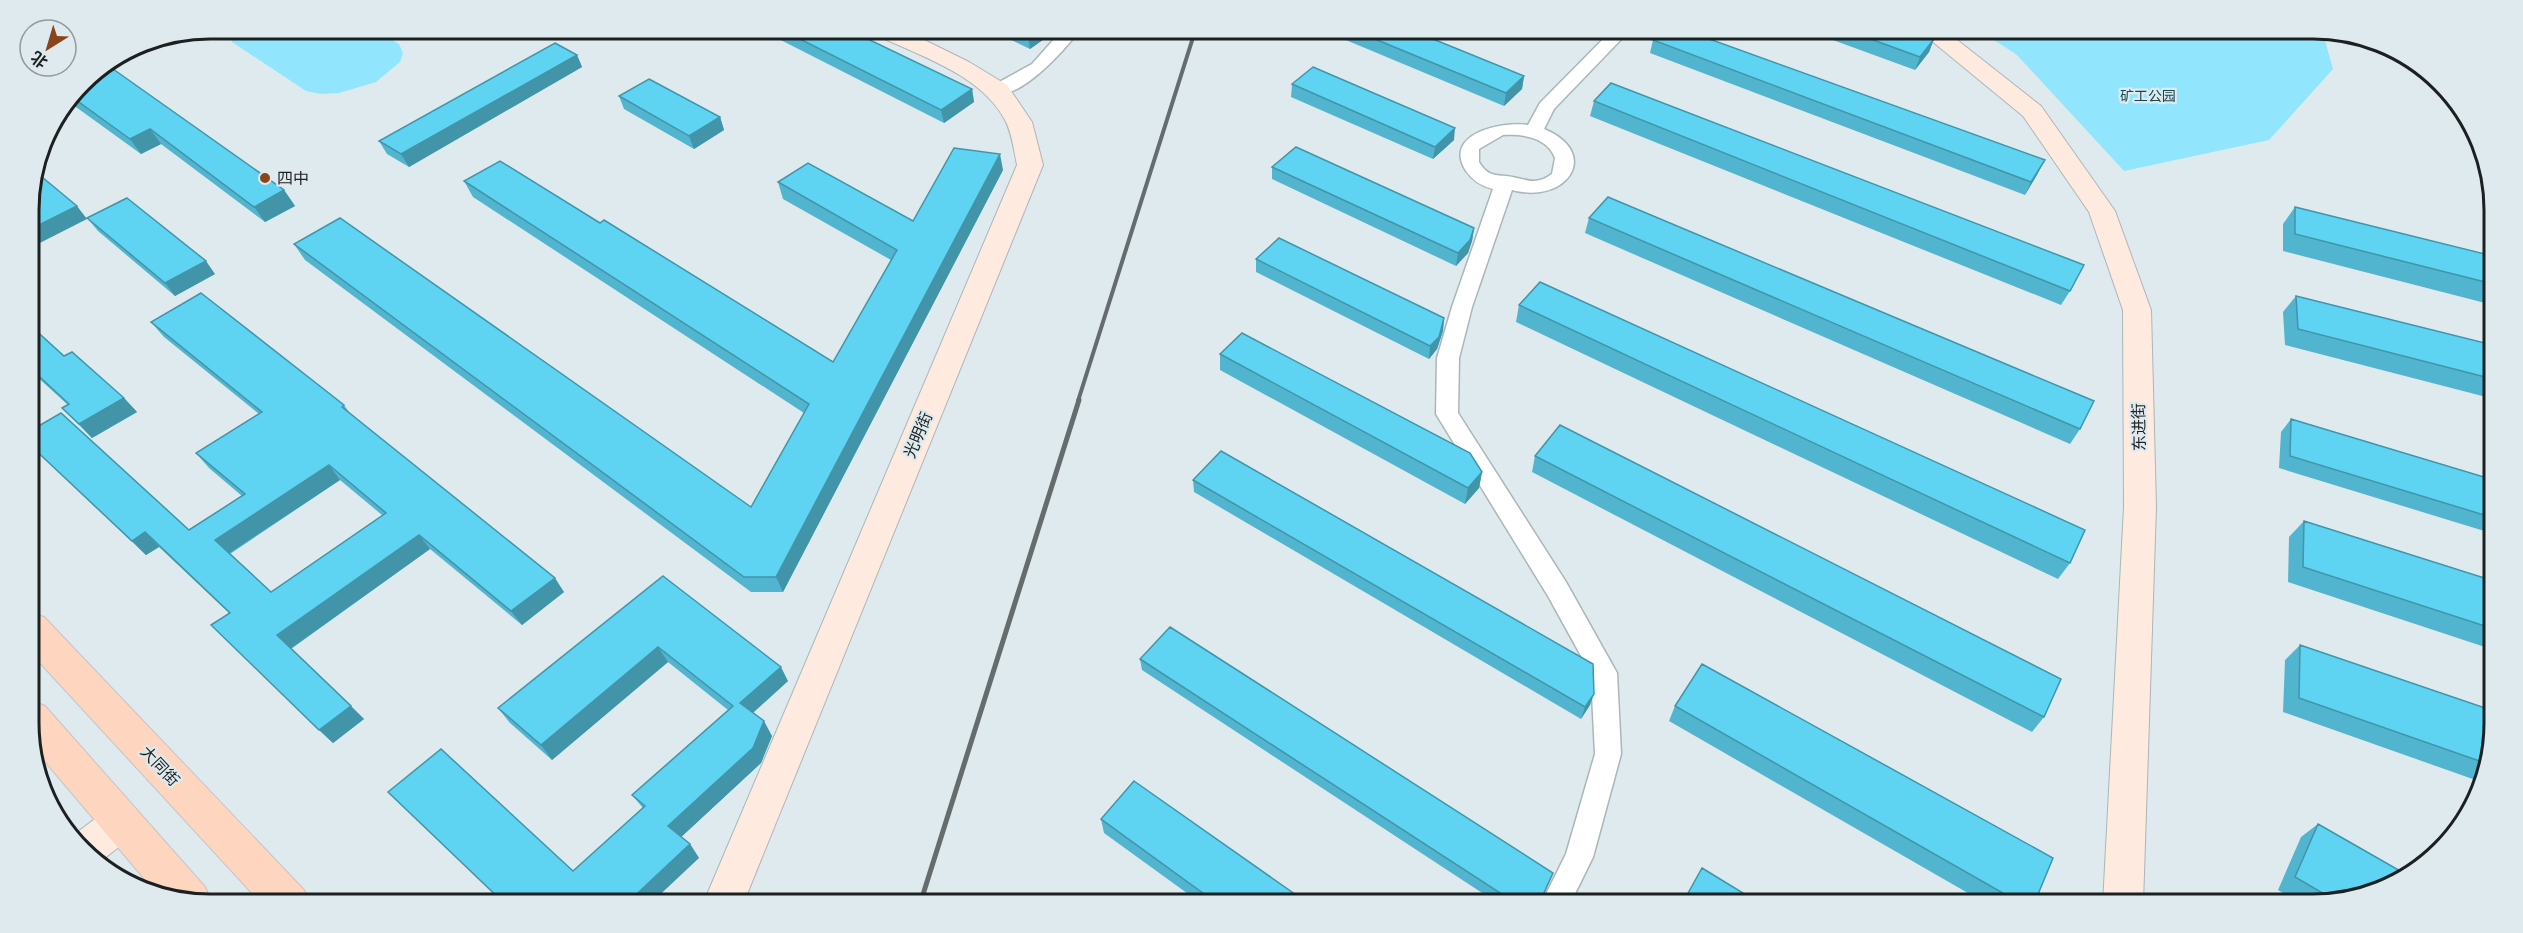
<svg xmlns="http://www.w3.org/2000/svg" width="2523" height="933" viewBox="0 0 2523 933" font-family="'Work Sans','Noto Sans SC',sans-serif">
  <rect width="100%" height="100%" fill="#dfeaee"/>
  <path fill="#91e6fe" d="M231,28L374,29L399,44L403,53L400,62L376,82L339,93L321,94L306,91L232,42L229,33Z
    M1977,29H2313L2322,30L2333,69L2269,140L2124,171L2017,55Z"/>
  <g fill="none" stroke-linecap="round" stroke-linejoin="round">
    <g stroke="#abb6b9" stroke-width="3">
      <path id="street" d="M1064,28H1081C1066,49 1020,101 992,94L989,90L992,86L1032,64Z
        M1614,28H1632L1554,109L1544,129C1602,153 1567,205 1512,190L1472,307L1459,358L1458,413L1566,582L1617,673L1621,754L1593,857L1570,904H1541L1566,854L1595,754L1591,674L1548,596L1436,414L1437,358L1452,307L1493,189C1481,186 1473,181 1466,171C1442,134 1502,121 1528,125L1540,103ZM1503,135C1523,134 1547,137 1555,158L1552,174C1534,187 1525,178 1506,176C1493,175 1487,175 1479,162V149Z"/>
    </g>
    <g stroke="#abb6b9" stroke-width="2">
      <path id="secondary" d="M869,28H900L969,62L1007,85L1032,122L1043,165L743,904H703L1017,165C1014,151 1012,133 1005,120C981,74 917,55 872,33Z
        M1916,28H1942L2041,106L2115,211L2151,310L2156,507L2143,904H2103L2124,507L2123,310L2089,212L2023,116Z
        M121,804L134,809L140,822L134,835L101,861L74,843L71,837L108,809Z"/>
    </g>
    <g stroke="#c4c5c5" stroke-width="2">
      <path id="primary" d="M31,613L44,617L304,890L310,904H262L31,653Z
        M32,701L45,706L205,887L211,901L209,904L159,896L32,746Z"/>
    </g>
    <use href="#street" fill="#fff" fill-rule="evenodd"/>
    <use href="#secondary" fill="#ffeadf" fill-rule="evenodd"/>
    <use href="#primary" fill="#fed5bf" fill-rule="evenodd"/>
    <path stroke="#656c6e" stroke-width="4" d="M1078,401L1196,28"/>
    <path stroke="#656c6e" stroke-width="5" d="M920,904L1079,400"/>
  </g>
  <path fill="#51b5d0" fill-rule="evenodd" d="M757,28H845L972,89L974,102L944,123Z
    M987,28H1057V30L1030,49Z
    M1317,28H1406L1524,76L1522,89L1504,106Z
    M1800,28H1904L1934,39L1929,52L1915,70Z
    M1653,40L2038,173L2025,195L1650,53Z
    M577,55L582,67L409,167L387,154L379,141Z
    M90,74L284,190L295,206L265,222L161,144L141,154L69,102Z
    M1292,84L1454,140L1433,159L1291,97Z
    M619,96L720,117L724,130L694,149L624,109Z
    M1594,101L2070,291L2061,305L1590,116Z
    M1272,167L1474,228L1472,241L1468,253L1456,266L1272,179Z
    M1003,170L783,592H751L305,260L294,244L751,507L804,413L473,197L464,181L600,223L833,362L891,260L783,199L778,182L913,221Z
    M2295,207L2493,256V305L2283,251V224Z
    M87,218L215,274L175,296L98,231Z
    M1589,218L2080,429L2070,444L1585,233Z
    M1256,259L1444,318L1443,331L1437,349L1429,359L1256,272Z
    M2296,296L2493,345L2494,399L2285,345L2283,312Z
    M1519,305L2070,563L2058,579L1516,322Z
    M151,322L344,405L349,412L564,592L522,625L430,549L291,649L364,719L333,743L211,625L229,613L159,547L146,555L30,445L189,530L242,496L209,468L196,453L259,414L164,337ZM340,480L382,515L271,592L230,554Z
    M30,327L64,356L124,398L137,412L92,438L62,408L68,405L34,374L30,376Z
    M1220,354L1482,472L1479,488L1465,504L1220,370Z
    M2291,419L2494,480V534L2279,468L2281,432Z
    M1535,456L2044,717L2032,732L1532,472Z
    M1193,480L1590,705L1581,719L1194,492Z
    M2304,521L2494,581V650L2288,582L2289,537Z
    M663,576L788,681L753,713L772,736L761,763L681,837L690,844L699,858L573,871L643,808L632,795L728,710L668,662L552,760L510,723L498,708Z
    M2300,645L2494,723L2484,783L2283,712L2285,660Z
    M1140,659L1549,883L1543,895L1560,904H1499L1142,670Z
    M1675,706L2034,904H1987L1669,721Z
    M1101,819L1309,904H1202L1104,833Z
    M2318,824L2382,891L2325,904H2301L2278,890L2301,837Z"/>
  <path fill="#4294a9" d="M1040,28H1057V30L1030,49L1028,36Z
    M1934,39L1929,52L1915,70L1920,57Z
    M577,55L582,67L409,167L401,154Z
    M1524,76L1522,89L1504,106L1506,93Z
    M972,89L974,102L944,123L941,110Z
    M720,117L724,130L694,149L689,136Z
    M1455,128L1454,140L1433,159L1435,147Z
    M150,129L161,144L141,154L130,139Z
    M1000,154L1003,170L783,592L776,577Z
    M2045,160L2038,173L2025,195L2031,182Z
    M284,190L295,206L265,222L254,207Z
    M77,206L87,219L30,248L33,252L29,254V230Z
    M1474,228L1472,241L1468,253L1456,266L1458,253Z
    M206,261L215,274L175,296L165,283Z
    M1444,318L1443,331L1437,349L1429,359L1430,346Z
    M30,370L34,374L30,376Z
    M124,398L137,412L92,438L79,424Z
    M329,465L340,480L228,554L215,540Z
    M1482,472L1479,488L1465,504L1468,488Z
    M145,532L159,547L146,555L132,541Z
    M419,535L430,549L290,649L277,635Z
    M555,578L564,592L522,625L511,611Z
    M658,647L668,662L552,760L541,745Z
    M781,667L788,681L748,717L740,703Z
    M1594,694L1590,705L1581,719L1585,707Z
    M351,706L364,719L333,743L319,730Z
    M764,721L772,736L761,763L678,840L668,826Z
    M690,844L699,858L650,904H626Z"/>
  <path fill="#5ed3f2" stroke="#4294a9" stroke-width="1.5" fill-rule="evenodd" d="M778,28H845L972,89L941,110Z
    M1011,28H1040L1028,36Z
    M1348,28H1406L1524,76L1506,93Z
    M1665,28H1679L2045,160L2031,182L1653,40Z
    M1840,28H1904L1934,39L1920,57Z
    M555,43L577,55L401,154L379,141Z
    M106,64L284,190L254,207L150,129L130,139L72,97L90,74Z
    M1313,67L1455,128L1435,147L1292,84Z
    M649,79L720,117L689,136L619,96Z
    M1611,83L2084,265L2070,291L1594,101Z
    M1296,147L1474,228L1470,240L1458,253L1272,167Z
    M954,148L1000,154L776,577H744L294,244L340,218L751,507L809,404L464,181L500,161L600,223L604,220L833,362L897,250L778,182L808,163L913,221Z
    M36,172L77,206L29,230V198Z
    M1608,197L2094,401L2080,429L1589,218Z
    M127,198L206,261L165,283L87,218Z
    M2295,207L2493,256V284L2295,234Z
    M1279,238L1444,318L1439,337L1430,346L1256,259Z
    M1540,282L2085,530L2070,563L1519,305Z
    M201,293L344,405L342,407L555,578L511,611L419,535L277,635L351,706L319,730L211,625L230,613L145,532L132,541L30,445V431L61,413L189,530L245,494L196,453L262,412L151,322ZM329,465L386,513L271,592L215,540Z
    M2296,296L2493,345V379L2298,329Z
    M31,326L64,356L72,352L124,398L79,424L62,408L69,404L30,368V327Z
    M1242,333L1470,453L1482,472L1468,488L1220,354Z
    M2291,419L2494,480V518L2290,456Z
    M1560,425L2061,679L2044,717L1535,456Z
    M1221,451L1593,664L1594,694L1585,707L1193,480Z
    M2304,521L2494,581V629L2303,567Z
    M663,576L781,667L740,703L764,721L753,748L668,826L690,844L626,904H505L388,792L441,749L573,871L645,806L632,795L733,706L658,647L541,745L498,708Z
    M1170,627L1553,873L1543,895L1563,896L1558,904H1517L1140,659Z
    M2300,645L2494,711V723L2488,764L2299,698Z
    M1702,664L2053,858L2034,904H2022L1675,706Z
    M1134,781L1309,904H1218L1101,819Z
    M2318,824L2409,876L2382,891L2336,901L2295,877Z
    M1702,868L1761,904H1682Z"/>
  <circle fill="#8a451b" stroke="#dfeaee" stroke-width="2" cx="265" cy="178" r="6"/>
  <g text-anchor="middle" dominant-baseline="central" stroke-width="4.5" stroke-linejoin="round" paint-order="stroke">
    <g font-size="14" fill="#154855" stroke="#dfeaee">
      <text x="2148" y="96">矿工公园</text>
    </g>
    <g font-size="16" fill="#1c2021" stroke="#dfeaee" text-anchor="start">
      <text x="277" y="178">四中</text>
    </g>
    <g font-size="16" fill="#1c2021" stroke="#dfeaee">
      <text transform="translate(2139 427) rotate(-91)">东进街</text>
      <text transform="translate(918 435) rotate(-67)">光明街</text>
      <text transform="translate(160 766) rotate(47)">大同街</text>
    </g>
  </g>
  <path d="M0 0H2523V933H0ZM210 39H2313A171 171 0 0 1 2484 210V723A171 171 0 0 1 2313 894H210A171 171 0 0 1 39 723V210A171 171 0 0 1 210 39Z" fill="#dfeaee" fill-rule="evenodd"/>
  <path fill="none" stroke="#1c2021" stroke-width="3" d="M210 39H2313A171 171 0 0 1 2484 210V723A171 171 0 0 1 2313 894H210A171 171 0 0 1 39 723V210A171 171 0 0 1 210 39Z"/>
  <g transform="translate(48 48) rotate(217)"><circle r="28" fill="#dfeaee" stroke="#91999c" stroke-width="1.5"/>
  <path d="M0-4.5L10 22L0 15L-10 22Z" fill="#8a451b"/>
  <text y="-9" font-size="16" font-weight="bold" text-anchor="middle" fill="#1c2021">北</text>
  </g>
</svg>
